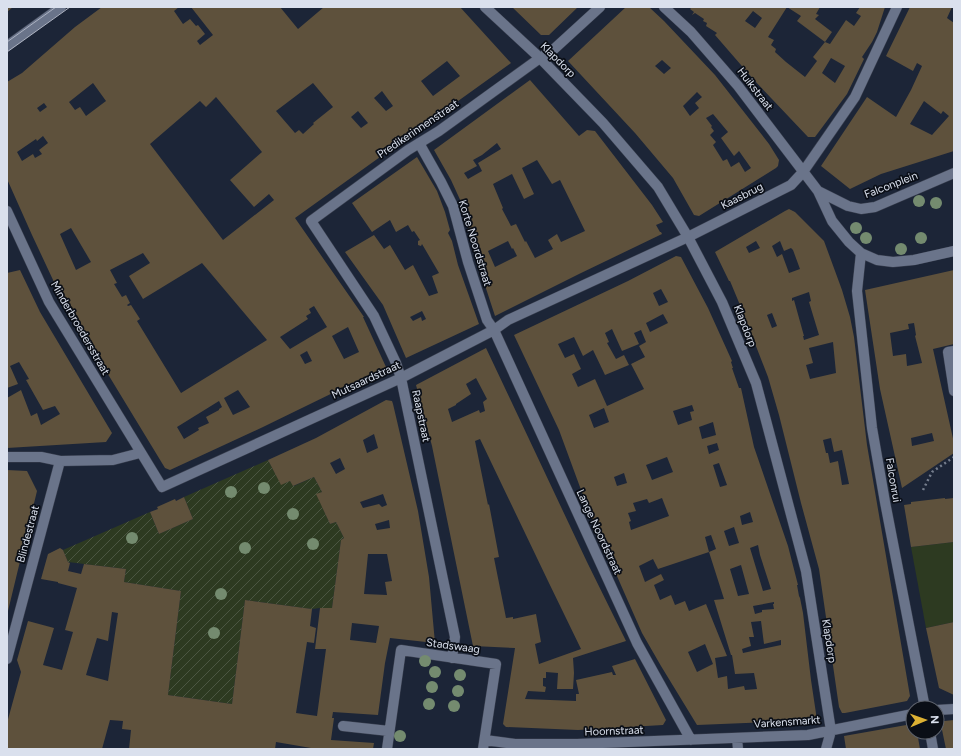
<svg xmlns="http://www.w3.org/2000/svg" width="961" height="756" viewBox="0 0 961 756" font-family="Figtree,sans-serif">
  <defs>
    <pattern id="garden-furrows" width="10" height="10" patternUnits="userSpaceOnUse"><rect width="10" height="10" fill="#2d3a21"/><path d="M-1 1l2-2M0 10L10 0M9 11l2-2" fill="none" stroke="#4b5642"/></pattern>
  </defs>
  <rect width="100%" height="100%" fill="#1c2537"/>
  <path fill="#2d3a21" d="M954,542V622L926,628L911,547Z"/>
  <path fill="url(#garden-furrows)" d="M268,460L281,484L290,481L294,486L314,477L322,492L317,495L330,524L336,522L344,538L341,540L332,608H320L312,609L245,600L232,704L168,695L181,591L124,582L126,569L68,562L63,550L150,512L159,534L193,519L184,497Z"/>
  <path fill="#5e513c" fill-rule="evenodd" d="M7,7H13L7,12Z
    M102,7H179L174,11L183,24L190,19L196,26L198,25L205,34L197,41L200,45L213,35L191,7H280L298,29L324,7H460L511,63L295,218L364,317H363L386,367L263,427L170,470L165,468L61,297L32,235L7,179V82L22,73L75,27ZM447,61L460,76L433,96L421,81ZM93,83L106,101L86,116L80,107L75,110L69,102ZM313,83L333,107L313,123L314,124L303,134L299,130L295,133L276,111ZM382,91L393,106L386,111L374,98ZM216,97L262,152L230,180L254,207L269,194L274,200L223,240L150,144L200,101L206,107ZM44,103L47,107L40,112L37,108ZM358,111L368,123L361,128L351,117ZM43,136L48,143L39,150L42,154L35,158L33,154L22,161L17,152L36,139L37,141ZM71,228L91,262L76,270L60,234ZM143,253L150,263L129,276L143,299L202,263L267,340L181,393L137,321L140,319L131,305L128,306L127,305L130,303L126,295L122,297L114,284L117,283L110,270ZM314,306L327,327L290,349L280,337L308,319L306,316L311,313L309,309ZM348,327L359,352L344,359L332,336ZM307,351L312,361L305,364L300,355ZM238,390L250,407L233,415L224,398ZM219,401L222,407L219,409V410L206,417L209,423L198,428L199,430L184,439L177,427Z
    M512,7H578L549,35H541Z
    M626,7H649L664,21L715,75L769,144L779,160L778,166L776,168L699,216L694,215L673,178L635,133L568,61ZM662,60L671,68L664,74L655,66ZM697,92L702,97L695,103L699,108L690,116L683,106ZM713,114L728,132L721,138L734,156L739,151L751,168L745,172L739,162L731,167L727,159L723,161L713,145L716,142L710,135L714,131L711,127L712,126L706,118Z
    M689,7H820L816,14L819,15L815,19L832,32L825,42L830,44L846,20L854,26L861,16L856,13L860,7H885L877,32L872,42L862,57L864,59L847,94L815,137H808L754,80L715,35L717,33L706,26L707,23L703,21L704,19L695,13L692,15L694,12L690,9L691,8ZM787,7L801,16L797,21L825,42L813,57L817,61L805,77L786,62L775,52L776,49L771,45L774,40L768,37ZM753,11L762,18L755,28L745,21ZM831,58L845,66L835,83L822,73Z
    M910,7H952L947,18L954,23V151L881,174L850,189L821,166L867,97L896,117L911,90L922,66L917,63L913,71L886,56ZM924,101L941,114L943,111L949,116L932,135L910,124Z
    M530,80L579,136L587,130L595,131L652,205L663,222L656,225L660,232H661L662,234L579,274L495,316L477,261L466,219H468L464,204H462L451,180L434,150ZM497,143L501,149L478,163L482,171L468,179L464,173L477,166L473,160L482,155ZM537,160L552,184L560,180L585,231L561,242L557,234L548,240L553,249L535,258L526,241L525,242L516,224L511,226L502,209L503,208L493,184L512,174L524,199L534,194L522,168ZM508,241L512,249L513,248L517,256L495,267L488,251Z
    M417,157L437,191L445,212L450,230L448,233L452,241L458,265L479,324L406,358L383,305L345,252L374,235L384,249L390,245L405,270L413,265L429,296L438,293L432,276L439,273L422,244L421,246L418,245V241L420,240L414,231L412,232L408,225L396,232L390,220L372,232L352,203ZM422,311L426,319L422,321L421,317L413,321L410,317Z
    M789,209L795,212L824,241L842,290L850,317L854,337L867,445L910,696L907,701L845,713H842L839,707L819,569L801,503L779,415L768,377L740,305L730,281H729L715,252L785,211ZM756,241L760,248L749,253L746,247ZM780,241L784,251L791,248L793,250L800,269L789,273L782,254L777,257L772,246ZM809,292L811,301L809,302L819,335L804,340L803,336H804L794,300L792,301V298ZM772,313L777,326L772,328L767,315ZM833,342L836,373L810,379L806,365L813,363L809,348ZM831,438L834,452L842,450L849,484L842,485L838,461L830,463L828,453H826L823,440Z
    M676,256L681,257L708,308L732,361L731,362L733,368H732L739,388H741L754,447L788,546L798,585H797L799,596L800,598L803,613L811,680L817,720L697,725L661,666L642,633L591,517L559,430L514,335L628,281ZM661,289L668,302L659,306L653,293ZM663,314L668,323L650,332L646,323ZM612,329L622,351L639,344L634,333L641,330L646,342L639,346L645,357L631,364L644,389L607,406L595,379L578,387L572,374L581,369L574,354L565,358L558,344L574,337L583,356L593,350L605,375L629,365L624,355L616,359L607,343L609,342L605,333ZM692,405L694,411L690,412L692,420L678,425L673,411ZM604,408L609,422L594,428L589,415ZM713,422L716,435L702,439L699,427ZM717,443L719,450L709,454L707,446ZM667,457L673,472L652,480L646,465ZM719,463L727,485L720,487L713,465ZM624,473L627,483L617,486L614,477ZM662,498L669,516L631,530L629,522L631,521L628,513L636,511L633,503L647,499L649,503ZM750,512L753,522L742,525L740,516ZM734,527L739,543L729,546L724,531ZM711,535L716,549L709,552L724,599L714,600L731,655H732L735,674L754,673L757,689L745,690L744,686L728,689L727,676L718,678L715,658L727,656L706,604L689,611L685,601L675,605L671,595L660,600L654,585L664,580L661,574L645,582L639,566L653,559L658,569L709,552L705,537ZM758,545L760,555L771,589L763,591L750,548ZM741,565L749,594L738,596L730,569ZM774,602V604H773L774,609L762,610V612L755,614L753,606ZM761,621L764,644L781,640V645L743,653L742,649L751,646L749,637H754L751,622ZM705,644L713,664L697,672L688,652Z
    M20,270L40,312L112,433L106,442L7,448V398L21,390L31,416L37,413L41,425L60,414L55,406L43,410L26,380L29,379L19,362L10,366L18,384L7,388V273Z
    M954,270V344L933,349L954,443V453L902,488L880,389L865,290ZM914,323L916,335L915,336L922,363L907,366L906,354L893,356L890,333L909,329L908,324ZM932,433L934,441L912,446L911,438Z
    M486,348L587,562L626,641L573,658L574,673L573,689H557L558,673L546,672V678H543V686L546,687L545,692L528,691L525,699L576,701V694H579L576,680L612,672L613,675H616L612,666L635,659L666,720L663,725L578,730L506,727L503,724L515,648L473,646L432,446L416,385ZM476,378L487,399L483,402L485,411L480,413L479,410L452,422L448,409L456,405V404L471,394L466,384ZM480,439L548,581L581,649L539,664L535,644L541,642L536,614L513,619V617L506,618L494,558L499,557L489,504L488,505L475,441Z
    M386,400L392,401L393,404L418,511L429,577L435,643L390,638L385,663L378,715L333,712L332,718H334L331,740L374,743L373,749H310L311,748L276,742L275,749H129L131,730L122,729L123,721L110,720L102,749H7V723L21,672L17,660L28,621L54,628L43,665L62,670L73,632L65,630L77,588L58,583V582L41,579L48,554L60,548L63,550L68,562L70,563L68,571L81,574L84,564L126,569L124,582L181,591L168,695L232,704L245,600L312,609L310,626L316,628L314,643L307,642L296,713L317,716L326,649H315L320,608H332L341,540L344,538L336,522L330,524L316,494L322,492L314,477L293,486L290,481L281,485L268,460L316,438ZM374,434L378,448L367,453L363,440ZM340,458L345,469L336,474L330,463ZM383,494L387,505L382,507L379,504L363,508L360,502ZM389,520L390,528L377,530L375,524ZM368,554H387L392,581L385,582L387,595L364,594ZM112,612L118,613L108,681L86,675L97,638L108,641ZM352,623L379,626L376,643L350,640Z
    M7,470L27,471L37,491L8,611Z
    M184,497L193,519L159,534L150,512L158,509L157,507L175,499L176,501Z
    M945,498V499L954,498V542L911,547L904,505L911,504V502Z
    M954,622V695L939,688L926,628Z
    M954,720V749H946L941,725L944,721Z
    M912,724L913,725V732H917L920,749H846L844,736Z"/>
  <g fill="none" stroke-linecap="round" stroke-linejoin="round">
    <g stroke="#3a4050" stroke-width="11">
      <path id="pedestrian" d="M540,58L553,50L600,7"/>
    </g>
    <g stroke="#3a4050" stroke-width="11">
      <path id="minor" d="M485,7L540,58L603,123L658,187L688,237L722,302L756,383L806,571L831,731L826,749
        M664,7L691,32L738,86L818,191L832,221L849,242L861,253L877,260L893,262L914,260L954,251
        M419,143L441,182L453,206L468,262L487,320L494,330L637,643L691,740
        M818,191L848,206L861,209L875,207L954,173
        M7,211L49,302L162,487L401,378L494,330L508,320L688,237L791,185L803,172L855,97L897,7
        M861,253L857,291L872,428L885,502L925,708
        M954,351L948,352L954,391
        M7,457H41L60,461L113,460L140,453
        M452,658L455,637L401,378L396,363L374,316L311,221L408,150L439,131L540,58
        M7,659L60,461
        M937,710L954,709
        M343,726L389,731
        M930,732L933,749
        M737,738L738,749
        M485,740L515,744H577L808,735L913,714
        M387,749L401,650L496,664L483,749"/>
    </g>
    <g stroke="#3a4050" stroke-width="11">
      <path id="tertiary" d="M7,46L61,7"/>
    </g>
    <path stroke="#767e8d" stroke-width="2.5" stroke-dasharray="2 3" stroke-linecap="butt" d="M923,490L932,472L954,457"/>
    <use href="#pedestrian" stroke="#6a748a" stroke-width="10"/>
    <use href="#minor" stroke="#6a748a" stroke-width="10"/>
    <use href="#tertiary" stroke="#6a748a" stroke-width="10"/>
    <path stroke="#acb2c1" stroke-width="1" d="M7,42L56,7
      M7,52L70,7"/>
  </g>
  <g fill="#748b6f">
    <circle cx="919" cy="201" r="6"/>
    <circle cx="936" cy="203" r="6"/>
    <circle cx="856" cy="228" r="6"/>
    <circle cx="866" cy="238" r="6"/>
    <circle cx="921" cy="238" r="6"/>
    <circle cx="901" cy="249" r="6"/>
    <circle cx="264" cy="488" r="6"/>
    <circle cx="231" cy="492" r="6"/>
    <circle cx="293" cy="514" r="6"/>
    <circle cx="132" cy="538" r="6"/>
    <circle cx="313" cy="544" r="6"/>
    <circle cx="245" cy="548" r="6"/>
    <circle cx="221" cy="594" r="6"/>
    <circle cx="214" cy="633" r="6"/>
    <circle cx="425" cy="661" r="6"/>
    <circle cx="435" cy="672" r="6"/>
    <circle cx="460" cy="675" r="6"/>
    <circle cx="432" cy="687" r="6"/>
    <circle cx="458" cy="691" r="6"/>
    <circle cx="429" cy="704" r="6"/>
    <circle cx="454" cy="706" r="6"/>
    <circle cx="400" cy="736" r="6"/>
  </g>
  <g text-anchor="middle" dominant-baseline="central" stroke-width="3.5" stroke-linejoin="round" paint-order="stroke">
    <g font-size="11" fill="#dae0ed" stroke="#0a0e16">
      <text transform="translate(558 60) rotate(45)">Klapdorp</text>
      <text transform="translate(755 89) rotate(52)">Huikstraat</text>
      <text transform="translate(418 129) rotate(-34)">Predikerinnenstraat</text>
      <text transform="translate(891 185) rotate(-21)">Falconplein</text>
      <text transform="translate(742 196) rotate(-27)">Kaasbrug</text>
      <text transform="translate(475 243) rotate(73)">Korte Noordstraat</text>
      <text transform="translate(745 326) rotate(68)">Klapdorp</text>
      <text transform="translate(80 328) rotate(60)">Minderbroedersstraat</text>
      <text transform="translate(366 380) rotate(-25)">Mutsaardstraat</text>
      <text transform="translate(421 416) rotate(78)">Raapstraat</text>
      <text transform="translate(893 480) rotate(80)">Falconrui</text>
      <text transform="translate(599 532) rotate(65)">Lange Noordstraat</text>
      <text transform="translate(28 534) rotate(-75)">Blindestraat</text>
      <text transform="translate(829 641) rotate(81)">Klapdorp</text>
      <text transform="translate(453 646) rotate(8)">Stadswaag</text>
      <text transform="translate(787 722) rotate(-4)">Varkensmarkt</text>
      <text transform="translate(614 731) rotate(-2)">Hoornstraat</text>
    </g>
  </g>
  <rect width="961" height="756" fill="none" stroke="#dae0ed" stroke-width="16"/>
  <g transform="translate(925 720) rotate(88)"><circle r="19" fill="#0a0e16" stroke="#5d626c"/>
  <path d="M0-3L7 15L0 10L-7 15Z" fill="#ddb133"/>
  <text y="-6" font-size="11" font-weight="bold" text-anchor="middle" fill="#dae0ed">N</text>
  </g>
</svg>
